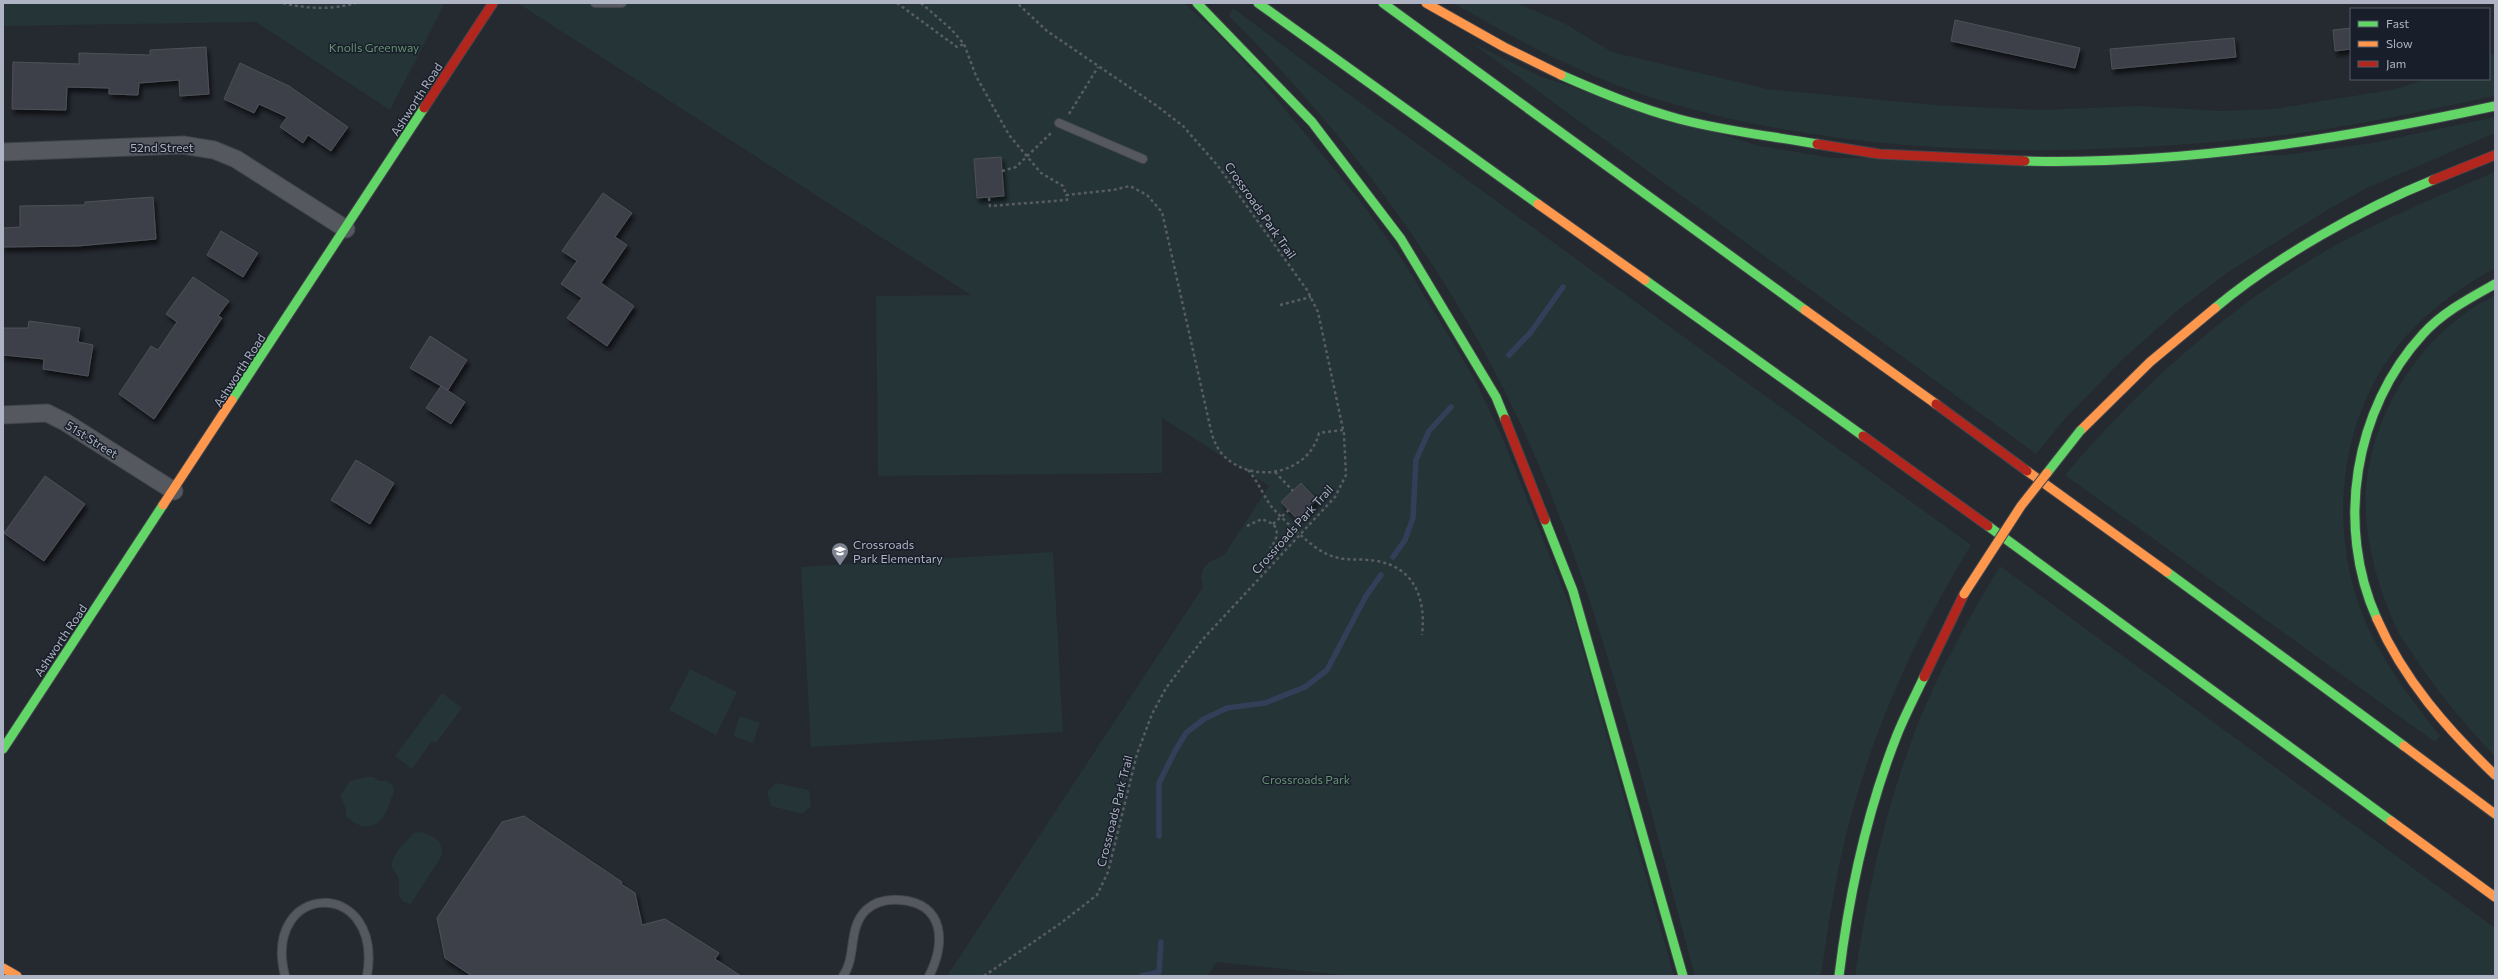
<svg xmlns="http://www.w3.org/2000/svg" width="2498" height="979" viewBox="0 0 2498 979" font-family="Commissioner,sans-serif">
  <defs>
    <filter id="shadow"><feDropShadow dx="2.5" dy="4.5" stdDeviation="2" flood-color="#0009"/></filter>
  </defs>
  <rect width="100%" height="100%" fill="#252930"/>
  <path fill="#253437" d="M3,3H445L390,110L256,22L3,26Z
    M1184,3L1215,31L1262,81L1358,198L1402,259L1473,376L1501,434L1572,611L1674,976H1352L1217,962L1207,976H947L1203,587L1201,575L1203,569L1209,562L1224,555L1269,486L1162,418V473L878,476L876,296L971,295L519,4Z
    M1453,3H1516L1564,23L1612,52L1767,89L1934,105L2040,110L2139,106L2221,111L2274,109L2396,89L2427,79H2489V56L2495,52V96C2425,110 2354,127 2283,135C2081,158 1870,160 1673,104C1595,82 1522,43 1453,3Z
    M1233,8L1317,71L1971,545C1920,628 1878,718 1852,813C1837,866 1829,921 1821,976H1695C1645,795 1604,608 1526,436C1455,278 1351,138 1229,16Z
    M1472,43L1542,77L1759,146L1832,158L2286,155L2372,143L2495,117V133L2367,188L2329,209L2227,273L2177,311L2123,359L2064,420L2036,454Z
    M2495,172V268C2458,289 2423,314 2397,347C2335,426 2327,544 2371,634C2389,670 2415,704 2440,736L2435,742L2065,475C2142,384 2232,303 2336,245C2387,217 2441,195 2495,172Z
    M2495,295V757C2465,724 2436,691 2412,653C2406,644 2399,635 2395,625C2381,594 2371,561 2367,527C2357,447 2400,361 2464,314C2474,306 2485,301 2495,295Z
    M1053,552L1063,732L811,747L801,567Z
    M2000,566L2495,928V976H1855C1869,883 1889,789 1927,702C1948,655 1973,611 2000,566Z
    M690,669L737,692L716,735L669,710Z
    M442,693L462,708L436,743L432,741L412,769L395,756Z
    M740,716L760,723L753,743L733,736Z
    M366,777H374L379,781H387C390,783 394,786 394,791C394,794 391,799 390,802C383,827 365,835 346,816V808L340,796L350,781Z
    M776,783L809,790L811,806L802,814L771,806L767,792Z
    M422,832C434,836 443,841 442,855L411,904L404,902L399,896V878L391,866C394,852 404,843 414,833Z"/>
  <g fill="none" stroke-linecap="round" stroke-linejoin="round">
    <path stroke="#333f58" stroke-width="5.5" d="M1509,355L1531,332L1563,287
      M1393,557L1405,540L1413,518L1416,460L1429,431L1451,407
      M1159,836V783L1175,751L1186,733L1204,719L1227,708L1265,703L1305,687L1327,670L1366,596L1381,575
      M1141,976L1159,972L1161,942"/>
  </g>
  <path fill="#3d4148" stroke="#4d5158" filter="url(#shadow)" d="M1955,20L2080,48L2075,68L1951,41Z
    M2351,28V49L2335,51L2333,30Z
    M2234,38L2236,57L2112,69L2110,49Z
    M206,47L209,94L180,96L179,80L139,83L138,95L109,94V88L67,87L66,110L12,109L13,62L79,64V53L150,55V50Z
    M240,63L289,86L348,127L331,151L308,135L303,143L280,127L287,117L259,104L254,113L224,99Z
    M1001,157L1004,196L977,198L974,159Z
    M603,193L632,213L615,237L627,245L601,283L634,306L607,346L567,318L582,298L561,284L577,261L562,251Z
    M153,197L156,239L78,246L3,247V228L20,227V206L85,205V202Z
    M221,231L258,253L243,277L207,255Z
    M193,277L229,301L218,316L222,318L154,419L119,394L151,346L158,350L177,322L166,314Z
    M29,321L80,328L78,342L93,345L88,376L43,369L44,359L3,355V328H28Z
    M430,336L467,360L448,390L410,368Z
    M441,386L465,402L451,424L426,408Z
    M356,460L394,483L370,524L331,500Z
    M45,476L85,504L44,561L4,533Z
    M1301,483L1317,500L1297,519L1281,502Z
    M524,816L622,882L621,884L635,893L642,925L665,919L719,953L715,959L741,976H472L445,958L437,918L502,822Z"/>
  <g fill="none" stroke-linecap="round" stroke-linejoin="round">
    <g stroke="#42454b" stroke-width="10">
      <path id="lane" d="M595,3H622
        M1059,123L1143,159
        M285,976C261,881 384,876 367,976
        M843,976C857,957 847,929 866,910C875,902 888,899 900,900C945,903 946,944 929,976"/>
    </g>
    <g stroke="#42454b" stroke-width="19">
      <path id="street" d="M3,152L183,145L214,150L236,159L346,229
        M3,415L47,413L65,422L174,491"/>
    </g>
    <g stroke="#42454b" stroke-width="11">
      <path id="fast" d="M1197,3L1312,122L1401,239L1496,397L1505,419
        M1258,3L1538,204
        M1383,3L1805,310
        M1561,75C1600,92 1638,108 1679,119C1724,131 1771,136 1817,144
        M2025,161C2183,165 2341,139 2495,106
        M1645,280L1863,436
        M2215,308C2275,258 2361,209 2433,180
        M232,400L424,108
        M1545,520L1573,591L1683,976
        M1988,526L2391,821
        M2167,572L2404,746
        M2377,619C2335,526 2354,409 2423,334C2443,312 2470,298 2495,284
        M3,749L163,505
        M1839,976C1849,894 1867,811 1897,735C1905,715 1915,696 1924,677"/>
    </g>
    <g stroke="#42454b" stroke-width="11">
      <path id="slow" d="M1426,3L1504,47L1561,75
        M1538,204L1645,280
        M1805,310L1936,404
        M2080,431L2150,362L2215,308
        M2027,471L2167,572
        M163,505L232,400
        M2377,619C2404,680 2447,729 2495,775
        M2404,746L2495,814
        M2391,821L2495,897
        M3,968L17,976"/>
    </g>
    <g stroke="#42454b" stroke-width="11">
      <path id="jam" d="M424,108L493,3
        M1817,144L1879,154L2025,161
        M2433,180L2495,155
        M1936,404L2027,471
        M1505,419L1545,520
        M1863,436L1988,526
        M1924,677L1964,594"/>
    </g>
    <path stroke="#585c63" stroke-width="2.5" stroke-dasharray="3 3" stroke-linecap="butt" d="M283,3C309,9 330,10 356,3
      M897,3L957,47L964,44
      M921,3L951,29L964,44L976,76L1009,135L1041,173L1063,186L1066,195L1113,190L1130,186L1147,195L1162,212L1212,435C1215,443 1218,450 1224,456C1253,485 1309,474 1319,433L1343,430
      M1069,114L1098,67
      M1002,171L1016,167L1051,133
      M989,198L990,206L1067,200L1066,195
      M1280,305L1311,297
      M1248,470C1258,481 1263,495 1271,506C1281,518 1306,541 1318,549C1340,564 1354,557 1377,561C1416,568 1426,601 1422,635
      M1275,472L1293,491
      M1273,524L1289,510
      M1247,526L1262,519L1273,524C1280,532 1276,541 1270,548
      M984,976L1061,923L1097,895L1108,872L1137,754L1152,714L1166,688L1203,639L1335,497L1346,475L1344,434L1318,312L1307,290L1218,166L1183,126L1157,106L1047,31L1017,3"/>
    <use href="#lane" stroke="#55585f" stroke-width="8"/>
    <use href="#street" stroke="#55585f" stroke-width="17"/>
    <use href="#fast" stroke="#63d668" stroke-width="9"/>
    <use href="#slow" stroke="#ff974d" stroke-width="9"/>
    <use href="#jam" stroke="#b3261e" stroke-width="9"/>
    <g stroke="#42454c" stroke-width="11" stroke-linecap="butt">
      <path id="fast-bridge" d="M2047,473L2080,431"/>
    </g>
    <g stroke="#42454c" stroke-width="11" stroke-linecap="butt">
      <path id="slow-bridge" d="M1964,594L2021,506L2047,473"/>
    </g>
    <use href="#fast-bridge" stroke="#63d668" stroke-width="9"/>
    <use href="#slow-bridge" stroke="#ff974d" stroke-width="9"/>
  </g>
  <defs>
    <g id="school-pin" transform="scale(0.9)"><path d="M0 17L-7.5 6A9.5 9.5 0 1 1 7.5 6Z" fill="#7e8390" stroke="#191f2a"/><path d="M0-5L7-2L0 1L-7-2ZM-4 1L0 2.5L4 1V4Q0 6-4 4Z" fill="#fff"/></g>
  </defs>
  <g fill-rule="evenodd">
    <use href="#school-pin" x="840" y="551"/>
  </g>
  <g text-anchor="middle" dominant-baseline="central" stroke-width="3" stroke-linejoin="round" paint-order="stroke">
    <g font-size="12" fill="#679274" stroke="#191f2a">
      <text x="374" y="47">Knolls Greenway</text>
      <text x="1306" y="779">Crossroads Park</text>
    </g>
    <g font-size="12" fill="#aeb4c3" stroke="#191f2a">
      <text transform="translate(416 99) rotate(-57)">Ashworth Road</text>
      <text x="162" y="147">52nd Street</text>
      <text transform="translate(1261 210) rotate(55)">Crossroads Park Trail</text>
      <text transform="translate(239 370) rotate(-57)">Ashworth Road</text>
      <text transform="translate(92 439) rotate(32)">51st Street</text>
      <text transform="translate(1292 529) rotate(-48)">Crossroads Park Trail</text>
      <text transform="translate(60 640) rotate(-56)">Ashworth Road</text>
      <text transform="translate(1114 811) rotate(-76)">Crossroads Park Trail</text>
    </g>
    <g font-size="12" fill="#aeb4c3" stroke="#191f2a" text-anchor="start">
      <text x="853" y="544">Crossroads<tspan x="853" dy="14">Park Elementary</tspan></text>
    </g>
  </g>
  <rect width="2498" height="979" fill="none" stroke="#aeb4c3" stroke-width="8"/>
  <rect x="2350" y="8" width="140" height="72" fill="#191f2a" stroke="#555b67"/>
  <rect x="2358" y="21" width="20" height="6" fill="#63d668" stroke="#555b67"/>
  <text x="2386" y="28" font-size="12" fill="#aeb4c3">Fast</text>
  <rect x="2358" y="41" width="20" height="6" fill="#ff974d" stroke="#555b67"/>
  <text x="2386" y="48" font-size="12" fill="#aeb4c3">Slow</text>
  <rect x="2358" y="61" width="20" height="6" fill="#b3261e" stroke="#555b67"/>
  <text x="2386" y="68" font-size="12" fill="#aeb4c3">Jam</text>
</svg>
